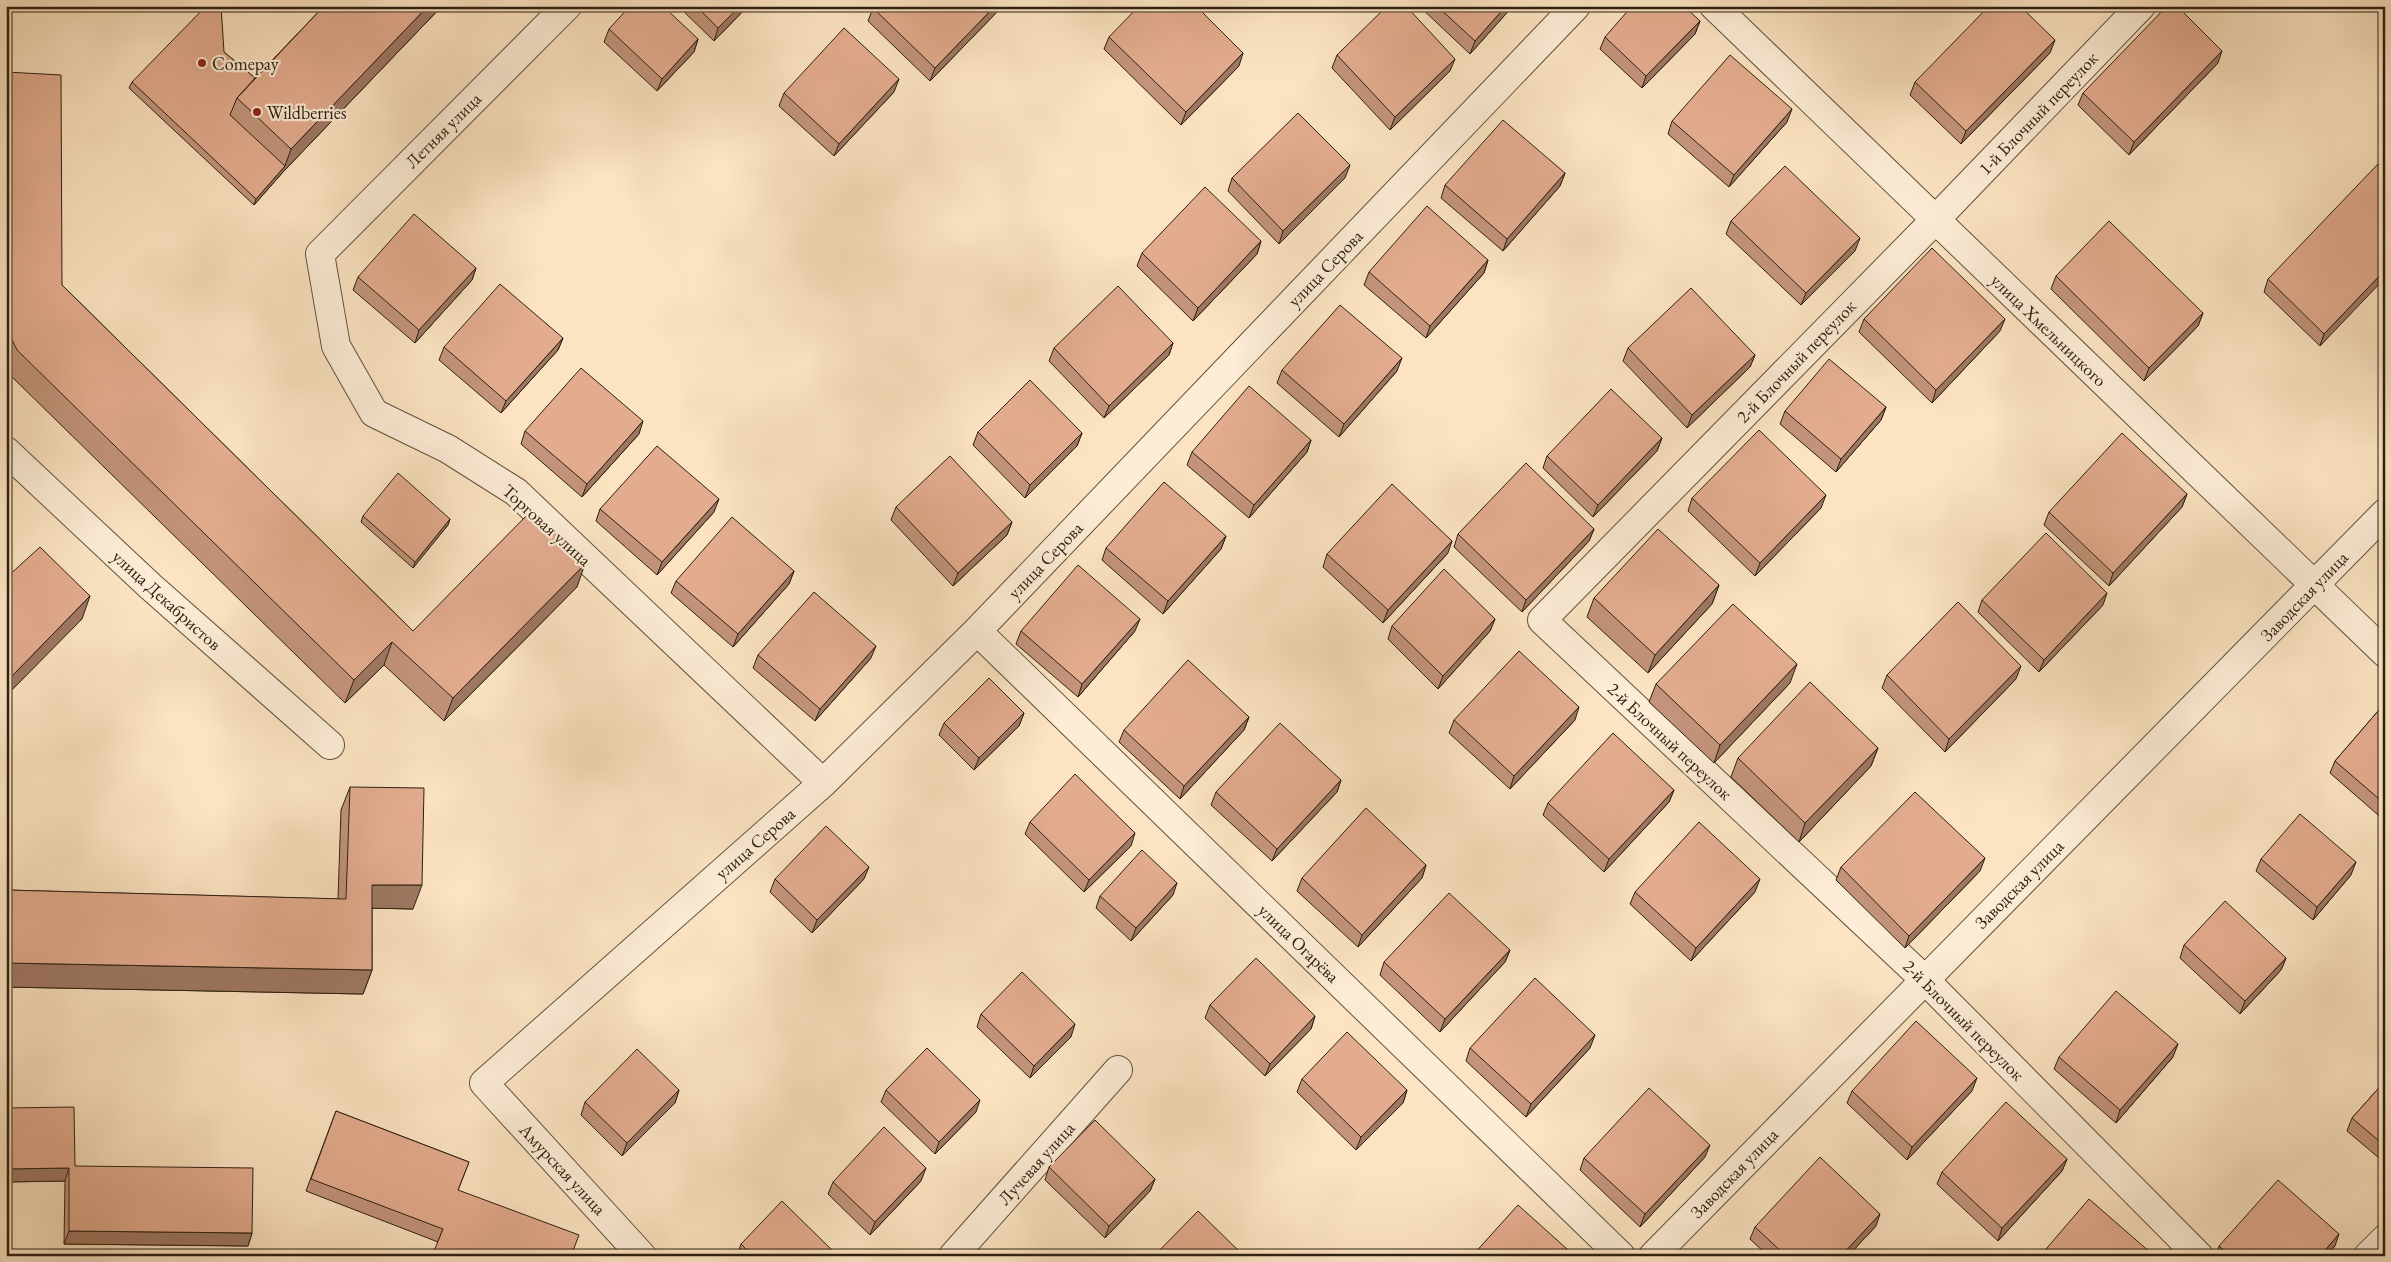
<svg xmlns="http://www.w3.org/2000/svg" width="2391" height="1262" viewBox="0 0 2391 1262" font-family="'EB Garamond',serif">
  <rect width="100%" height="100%" fill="#fce4c2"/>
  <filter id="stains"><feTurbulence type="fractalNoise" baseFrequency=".004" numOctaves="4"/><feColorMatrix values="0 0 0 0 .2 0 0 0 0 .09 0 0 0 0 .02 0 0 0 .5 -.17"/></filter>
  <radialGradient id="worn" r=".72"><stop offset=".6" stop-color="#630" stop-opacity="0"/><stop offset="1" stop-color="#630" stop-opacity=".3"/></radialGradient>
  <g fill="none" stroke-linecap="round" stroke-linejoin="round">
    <g stroke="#61513e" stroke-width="30">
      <path id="minor" d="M567,6L320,254L336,346L374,413L448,449L516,492L823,783
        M1714,6L2385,653
        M2141,6L1935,220L1542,620L1924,979L2199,1256
        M6,451L150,586L330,745
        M977,631L1621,1256
        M642,1256L484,1083L823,783L977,631L1576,6
        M953,1256L1118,1070
        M1653,1256L2385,513
        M2368,1256L2385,1239"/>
    </g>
    <use href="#minor" stroke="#fdedd7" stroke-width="28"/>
  </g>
  <path fill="#c3947b" stroke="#2d2012" d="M324,6H442L283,172L254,205L129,88L132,82L224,52L255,78Z
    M678,6H748L714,41Z
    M1419,6H1513L1470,54Z
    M2381,6H2385V19L2379,14Z
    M873,8L997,12L930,81L868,21Z
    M1700,21L1695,34L1642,88L1600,49L1605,37Z
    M609,29L698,39L694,52L657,91L604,42Z
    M1109,37L1239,66L1181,125L1104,49Z
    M2050,53L1961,144L1910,95L1915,82Z
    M1337,55L1450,71L1390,130L1332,68Z
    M2218,63L2129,155L2078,105L2083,93Z
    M6,72L62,285L413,631L577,587L444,721L384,665L345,703L9,374L6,368Z
    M894,92L834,156L779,106L784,93Z
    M1672,121L1787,122L1729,187L1668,134Z
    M2385,171L2320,346L2264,292L2268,279Z
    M1565,173L1560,186L1503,251L1441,198L1445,185Z
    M1232,178H1345L1279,244L1228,191Z
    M1731,221L1855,251L1801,305L1726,234Z
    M1261,241L1257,254L1193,321L1137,266L1142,253Z
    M1488,260L1484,273L1426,338L1364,285L1369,272Z
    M476,268L472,280L415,343L353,290L358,277Z
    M2056,276L2203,313L2198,326L2144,381L2051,289Z
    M1864,319L2000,331L1932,403L1859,332Z
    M563,338L558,350L501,413L439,360L444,347Z
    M1173,343L1169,355L1104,418L1049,361L1054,348Z
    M1628,348L1755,355L1750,367L1687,428L1623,361Z
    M1282,370L1397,371L1339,437L1277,383Z
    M1886,407L1881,420L1836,472L1780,424L1785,411Z
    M525,431L639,434L582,497L521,444Z
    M978,432L1082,433L1077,446L1025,498L973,445Z
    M1662,438L1657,451L1593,517L1543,468L1547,456Z
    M1311,440L1307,452L1249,518L1187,465L1192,452Z
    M2187,494L2182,507L2109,586L2044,525L2049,512Z
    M1692,498L1821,508L1755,576L1688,511Z
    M896,507L1012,522L1007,535L953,586L891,520Z
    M600,509L714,512L657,575L596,521Z
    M363,516L450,519L448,525L413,568L361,522Z
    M1594,529L1589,541L1522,612L1454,547L1458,534Z
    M1226,536L1221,549L1163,614L1102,560L1106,548Z
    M1448,553L1383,623L1323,567L1327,554Z
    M794,571L789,584L733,647L671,593L676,581Z
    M1719,585L1712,604L1648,673L1587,617L1594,598Z
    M1982,600L2103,605L2039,672L1978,612Z
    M1495,619L1490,631L1438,689L1388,639L1392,626Z
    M1021,631H1135L1078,697L1016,644Z
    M758,655L871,658L815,721L753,668Z
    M1887,675L2016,679L1945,752L1882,688Z
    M1790,683L1714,763L1649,702L1656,684Z
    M2385,703V821L2330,773L2335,761Z
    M1024,713L1019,726L974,770L939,735L944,723Z
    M1249,717L1244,730L1180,799L1119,742L1124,730Z
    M1454,720H1575L1510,789L1449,733Z
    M1878,748L1871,766L1799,842L1731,777L1738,758Z
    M1341,780L1337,792L1272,861L1211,805L1216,792Z
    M350,787L413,909L372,908V970L363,994L6,987V890L338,899L341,810Z
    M1674,790L1669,802L1604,872L1543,815L1548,803Z
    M1030,822L1131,846L1084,892L1025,834Z
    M2261,859L2351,875L2313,920L2256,871Z
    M1426,865L1422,878L1358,947L1297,891L1302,878Z
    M1841,867L1980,871L1905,948L1836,880Z
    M775,879H864L812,933L770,892Z
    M1635,892H1755L1691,961L1630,904Z
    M1173,895L1131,941L1096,908L1100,896Z
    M2184,945L2286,958L2281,970L2240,1014L2180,958Z
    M1510,950L1505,962L1440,1032L1380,975L1384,962Z
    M1210,1005L1315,1016L1311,1029L1265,1076L1205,1018Z
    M981,1014L1071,1037L1030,1078L977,1027Z
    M1470,1048H1590L1526,1117L1466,1061Z
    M2059,1057H2173L2116,1123L2054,1069Z
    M1302,1079L1407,1090L1403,1103L1356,1150L1297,1092Z
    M2385,1081V1163L2347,1131L2352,1118Z
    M679,1090L675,1103L622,1156L581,1115L585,1102Z
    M886,1090L976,1112L935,1154L881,1102Z
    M1852,1091H1972L1907,1160L1847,1103Z
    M336,1111L469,1162L438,1242L306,1191Z
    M1705,1157L1640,1227L1580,1170L1584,1158Z
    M2067,1159L2062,1171L1998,1241L1937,1184L1942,1172Z
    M75,1166L252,1233L248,1246L64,1244L65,1181L6,1182Z
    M1049,1167L1155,1179L1150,1191L1105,1238L1045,1180Z
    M921,1181L870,1235L828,1194L833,1182Z
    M1876,1226L1848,1256H1768L1750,1239L1755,1227Z
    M741,1244L835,1253V1256H737Z
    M2219,1246H2335L2326,1256H2216Z"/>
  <path fill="#9f7864" stroke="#2d2012" d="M428,6H442L283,172L254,205L256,199L285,166L291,149Z
    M740,6H748L714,41L718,28Z
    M995,6H999L997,12L930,81L935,68Z
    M1506,6H1513L1470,54L1475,41Z
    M1700,21L1695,34L1642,88L1646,76Z
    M698,39L694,52L657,91L662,79Z
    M2055,40L2050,53L1961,144L1966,131Z
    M2222,51L2218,63L2129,155L2134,142Z
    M1243,53L1239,66L1181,125L1186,112Z
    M1455,59L1450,71L1390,130L1395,117Z
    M899,79L894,92L834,156L839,144Z
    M1792,109L1787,122L1729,187L1734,175Z
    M1350,165L1345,178L1279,244L1283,231Z
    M1565,173L1560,186L1503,251L1507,239Z
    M1860,238L1855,251L1801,305L1806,293Z
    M1261,241L1257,254L1193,321L1198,308Z
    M1488,260L1484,273L1426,338L1430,326Z
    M476,268L472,280L415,343L419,330Z
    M2385,270V278L2320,346L2324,334Z
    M2203,313L2198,326L2144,381L2149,368Z
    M2005,319L2000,331L1932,403L1936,390Z
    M563,338L558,350L501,413L506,401Z
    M1173,343L1169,355L1104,418L1109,406Z
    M1755,355L1750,367L1687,428L1692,415Z
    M1402,358L1397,371L1339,437L1344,424Z
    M1886,407L1881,420L1836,472L1841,459Z
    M643,421L639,434L582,497L587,484Z
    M1082,433L1077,446L1025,498L1030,485Z
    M1662,438L1657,451L1593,517L1598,505Z
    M1311,440L1307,452L1249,518L1254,505Z
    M2187,494L2182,507L2109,586L2113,573Z
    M1826,495L1821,508L1755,576L1760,563Z
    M719,499L714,512L657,575L662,562Z
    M450,519L448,525L413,568L415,562Z
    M1012,522L1007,535L953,586L958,573Z
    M1594,529L1589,541L1522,612L1526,600Z
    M1226,536L1221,549L1163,614L1168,601Z
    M1452,541L1448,553L1383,623L1388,610Z
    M585,564L577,587L444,721L453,698Z
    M794,571L789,584L733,647L738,634Z
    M1719,585L1712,604L1648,673L1655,655Z
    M2107,593L2103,605L2039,672L2044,660Z
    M90,596L82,619L6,696V685L10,678Z
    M1140,619L1135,631L1078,697L1082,684Z
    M1495,619L1490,631L1438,689L1443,676Z
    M392,642L384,665L345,703L354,680Z
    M876,646L871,658L815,721L820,709Z
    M1797,664L1790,683L1714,763L1720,745Z
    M2021,666L2016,679L1945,752L1949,739Z
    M1579,707L1575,720L1510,789L1514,776Z
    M1024,713L1019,726L974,770L979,758Z
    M1249,717L1244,730L1180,799L1184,786Z
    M1878,748L1871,766L1799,842L1805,823Z
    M1341,780L1337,792L1272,861L1277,849Z
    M1674,790L1669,802L1604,872L1609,859Z
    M1135,833L1131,846L1084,892L1089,880Z
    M1985,858L1980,871L1905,948L1909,936Z
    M2356,862L2351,875L2313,920L2317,907Z
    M1426,865L1422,878L1358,947L1362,935Z
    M869,867L864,879L812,933L817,920Z
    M1760,879L1755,892L1691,961L1696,948Z
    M1177,883L1173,895L1131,941L1136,928Z
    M372,885H422L413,909L364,908Z
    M1510,950L1505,962L1440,1032L1445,1019Z
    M2286,958L2281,970L2240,1014L2245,1001Z
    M6,963L372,970L363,994L6,987Z
    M1315,1016L1311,1029L1265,1076L1270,1064Z
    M1075,1024L1071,1037L1030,1078L1034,1066Z
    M1595,1035L1590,1048L1526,1117L1531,1104Z
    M2178,1044L2173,1057L2116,1123L2120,1110Z
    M1977,1078L1972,1091L1907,1160L1912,1147Z
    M679,1090L675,1103L622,1156L627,1143Z
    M1407,1090L1403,1103L1356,1150L1361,1137Z
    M980,1100L976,1112L935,1154L939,1142Z
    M1710,1145L1705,1157L1640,1227L1645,1214Z
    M2067,1159L2062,1171L1998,1241L2002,1228Z
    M69,1168L65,1181L6,1182V1169Z
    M926,1168L921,1181L870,1235L875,1222Z
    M1155,1179L1150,1191L1105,1238L1109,1226Z
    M1880,1214L1876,1226L1848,1256H1841Z
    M69,1231L252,1233L248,1246L64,1244Z
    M2339,1234L2335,1246L2326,1256H2320Z
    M1567,1249L1564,1256H1561Z"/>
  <path fill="#e3ac8f" stroke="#2d2012" d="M206,6H221L224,52L255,78L237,98L230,115L285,166L256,199L132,82Z
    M324,6H428L291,149L237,98Z
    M630,6H663L698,39L662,79L609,29Z
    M696,6H740L718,28Z
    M875,6H995L935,68L873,8Z
    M1139,6H1196L1243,53L1186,112L1109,37Z
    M1387,6H1406L1455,59L1395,117L1337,55Z
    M1437,6H1506L1475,41Z
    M1632,6H1684L1700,21L1646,76L1605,37Z
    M1989,6H2020L2055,40L1966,131L1915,82Z
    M2167,6H2177L2222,51L2134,142L2083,93Z
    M844,28L899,79L839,144L784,93Z
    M1730,55L1792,109L1734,175L1672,121Z
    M6,72L61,75L62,285L413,631L532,510L585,564L453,698L392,642L354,680L17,350L6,327Z
    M1298,113L1350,165L1283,231L1232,178Z
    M1503,120L1565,173L1507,239L1445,185Z
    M2378,164L2385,171V270L2324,334L2268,279Z
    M1785,166L1860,238L1806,293L1731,221Z
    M1205,187L1261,241L1198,308L1142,253Z
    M1427,206L1488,260L1430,326L1369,272Z
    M414,214L476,268L419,330L358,277Z
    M2109,221L2203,313L2149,368L2056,276Z
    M1932,248L2005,319L1936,390L1864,319Z
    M500,284L563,338L506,401L444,347Z
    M1118,286L1173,343L1109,406L1054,348Z
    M1691,288L1755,355L1692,415L1628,348Z
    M1340,305L1402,358L1344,424L1282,370Z
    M1829,359L1886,407L1841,459L1785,411Z
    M581,368L643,421L587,484L525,431Z
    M1030,380L1082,433L1030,485L978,432Z
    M1249,386L1311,440L1254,505L1192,452Z
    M1611,389L1662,438L1598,505L1547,456Z
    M1759,430L1826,495L1760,563L1692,498Z
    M2122,433L2187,494L2113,573L2049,512Z
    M657,446L719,499L662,562L600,509Z
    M950,456L1012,522L958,573L896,507Z
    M1526,463L1594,529L1526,600L1458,534Z
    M398,473L450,519L415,562L363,516Z
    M1164,482L1226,536L1168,601L1106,548Z
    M1392,484L1452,541L1388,610L1327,554Z
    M732,517L794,571L738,634L676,581Z
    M1658,529L1719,585L1655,655L1594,598Z
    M2046,533L2107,593L2044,660L1982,600Z
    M40,547L90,596L10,678L6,685V578Z
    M1078,565L1140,619L1082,684L1021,631Z
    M1444,569L1495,619L1443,676L1392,626Z
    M814,592L876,646L820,709L758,655Z
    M1958,602L2021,666L1949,739L1887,675Z
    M1733,604L1797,664L1720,745L1656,684Z
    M1519,651L1579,707L1514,776L1454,720Z
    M1188,660L1249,717L1184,786L1124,730Z
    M989,678L1024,713L979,758L944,723Z
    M1810,682L1878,748L1805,823L1738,758Z
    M2385,703V804L2335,761Z
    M1280,723L1341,780L1277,849L1216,792Z
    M1613,733L1674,790L1609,859L1548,803Z
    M1075,774L1135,833L1089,880L1030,822Z
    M350,787L424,788L422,885H372V970L6,963V890L346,899Z
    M1915,792L1985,858L1909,936L1841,867Z
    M1366,808L1426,865L1362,935L1302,878Z
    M2300,814L2356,862L2317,907L2261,859Z
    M1699,822L1760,879L1696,948L1635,892Z
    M826,826L869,867L817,920L775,879Z
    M1142,850L1177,883L1136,928L1100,896Z
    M1449,893L1510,950L1445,1019L1384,962Z
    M2225,901L2286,958L2245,1001L2184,945Z
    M1256,958L1315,1016L1270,1064L1210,1005Z
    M1022,972L1075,1024L1034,1066L981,1014Z
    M1535,978L1595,1035L1531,1104L1470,1048Z
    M2116,991L2178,1044L2120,1110L2059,1057Z
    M1916,1021L1977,1078L1912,1147L1852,1091Z
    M1347,1032L1407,1090L1361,1137L1302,1079Z
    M927,1048L980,1100L939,1142L886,1090Z
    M637,1049L679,1090L627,1143L585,1102Z
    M2385,1081V1146L2352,1118Z
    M1649,1088L1710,1145L1645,1214L1584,1158Z
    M2006,1102L2067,1159L2002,1228L1942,1172Z
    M74,1107L75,1166L253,1168L252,1233L69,1231V1168L6,1169V1108Z
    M336,1111L469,1162L458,1190L579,1235L571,1256H432L443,1229L311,1179Z
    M1095,1120L1155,1179L1109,1226L1049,1167Z
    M884,1127L926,1168L875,1222L833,1182Z
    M1820,1157L1880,1214L1841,1256H1786L1755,1227Z
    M2278,1180L2339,1234L2320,1256H2231L2219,1246Z
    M2089,1199L2151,1253L2149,1256H2040Z
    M782,1201L835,1253L833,1256H753L741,1244Z
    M1518,1205L1567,1249L1561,1256H1472Z
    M1198,1211L1244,1256H1154Z"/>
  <g fill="#8f2418" stroke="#fdedd7" stroke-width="2">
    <circle cx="202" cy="63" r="5"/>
    <circle cx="257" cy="112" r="5"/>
  </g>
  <g text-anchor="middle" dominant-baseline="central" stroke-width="4.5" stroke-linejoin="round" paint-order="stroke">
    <g font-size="18" fill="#2d2012" stroke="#fdedd7" text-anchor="start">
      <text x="212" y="63">Comepay</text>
      <text x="267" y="112">Wildberries</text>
    </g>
    <g font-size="18" fill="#2d2012" stroke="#fdedd7">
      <text transform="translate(2038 113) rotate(-46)">1-й Блочный переулок</text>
      <text transform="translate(443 130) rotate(-45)">Летняя улица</text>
      <text transform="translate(1325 268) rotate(-46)">улица Серова</text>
      <text transform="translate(2049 330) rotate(44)">улица Хмельницкого</text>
      <text transform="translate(1796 361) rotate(-46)">2-й Блочный переулок</text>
      <text transform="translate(547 525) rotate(42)">Торговая улица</text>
      <text transform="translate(1045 560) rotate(-46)">улица Серова</text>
      <text transform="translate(2304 596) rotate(-46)">Заводская улица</text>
      <text transform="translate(167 600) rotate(42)">улица Декабристов</text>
      <text transform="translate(1670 741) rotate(43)">2-й Блочный переулок</text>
      <text transform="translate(755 843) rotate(-41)">улица Серова</text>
      <text transform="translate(2019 884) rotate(-45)">Заводская улица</text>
      <text transform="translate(1299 943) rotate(44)">улица Огарёва</text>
      <text transform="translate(1964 1020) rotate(45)">2-й Блочный переулок</text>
      <text transform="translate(1036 1163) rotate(-48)">Лучевая улица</text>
      <text transform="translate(563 1169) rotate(47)">Амурская улица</text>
      <text transform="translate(1734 1173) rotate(-46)">Заводская улица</text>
    </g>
  </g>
  <rect width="2391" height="1262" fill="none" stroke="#fce4c2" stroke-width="25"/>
  <rect x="8" y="8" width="2376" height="1247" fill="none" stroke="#2d2012" stroke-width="2.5"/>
  <rect x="12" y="12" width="2366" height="1237" fill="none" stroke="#2d2012"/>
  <rect width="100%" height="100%" filter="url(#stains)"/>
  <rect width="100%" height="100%" fill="url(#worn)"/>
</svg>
